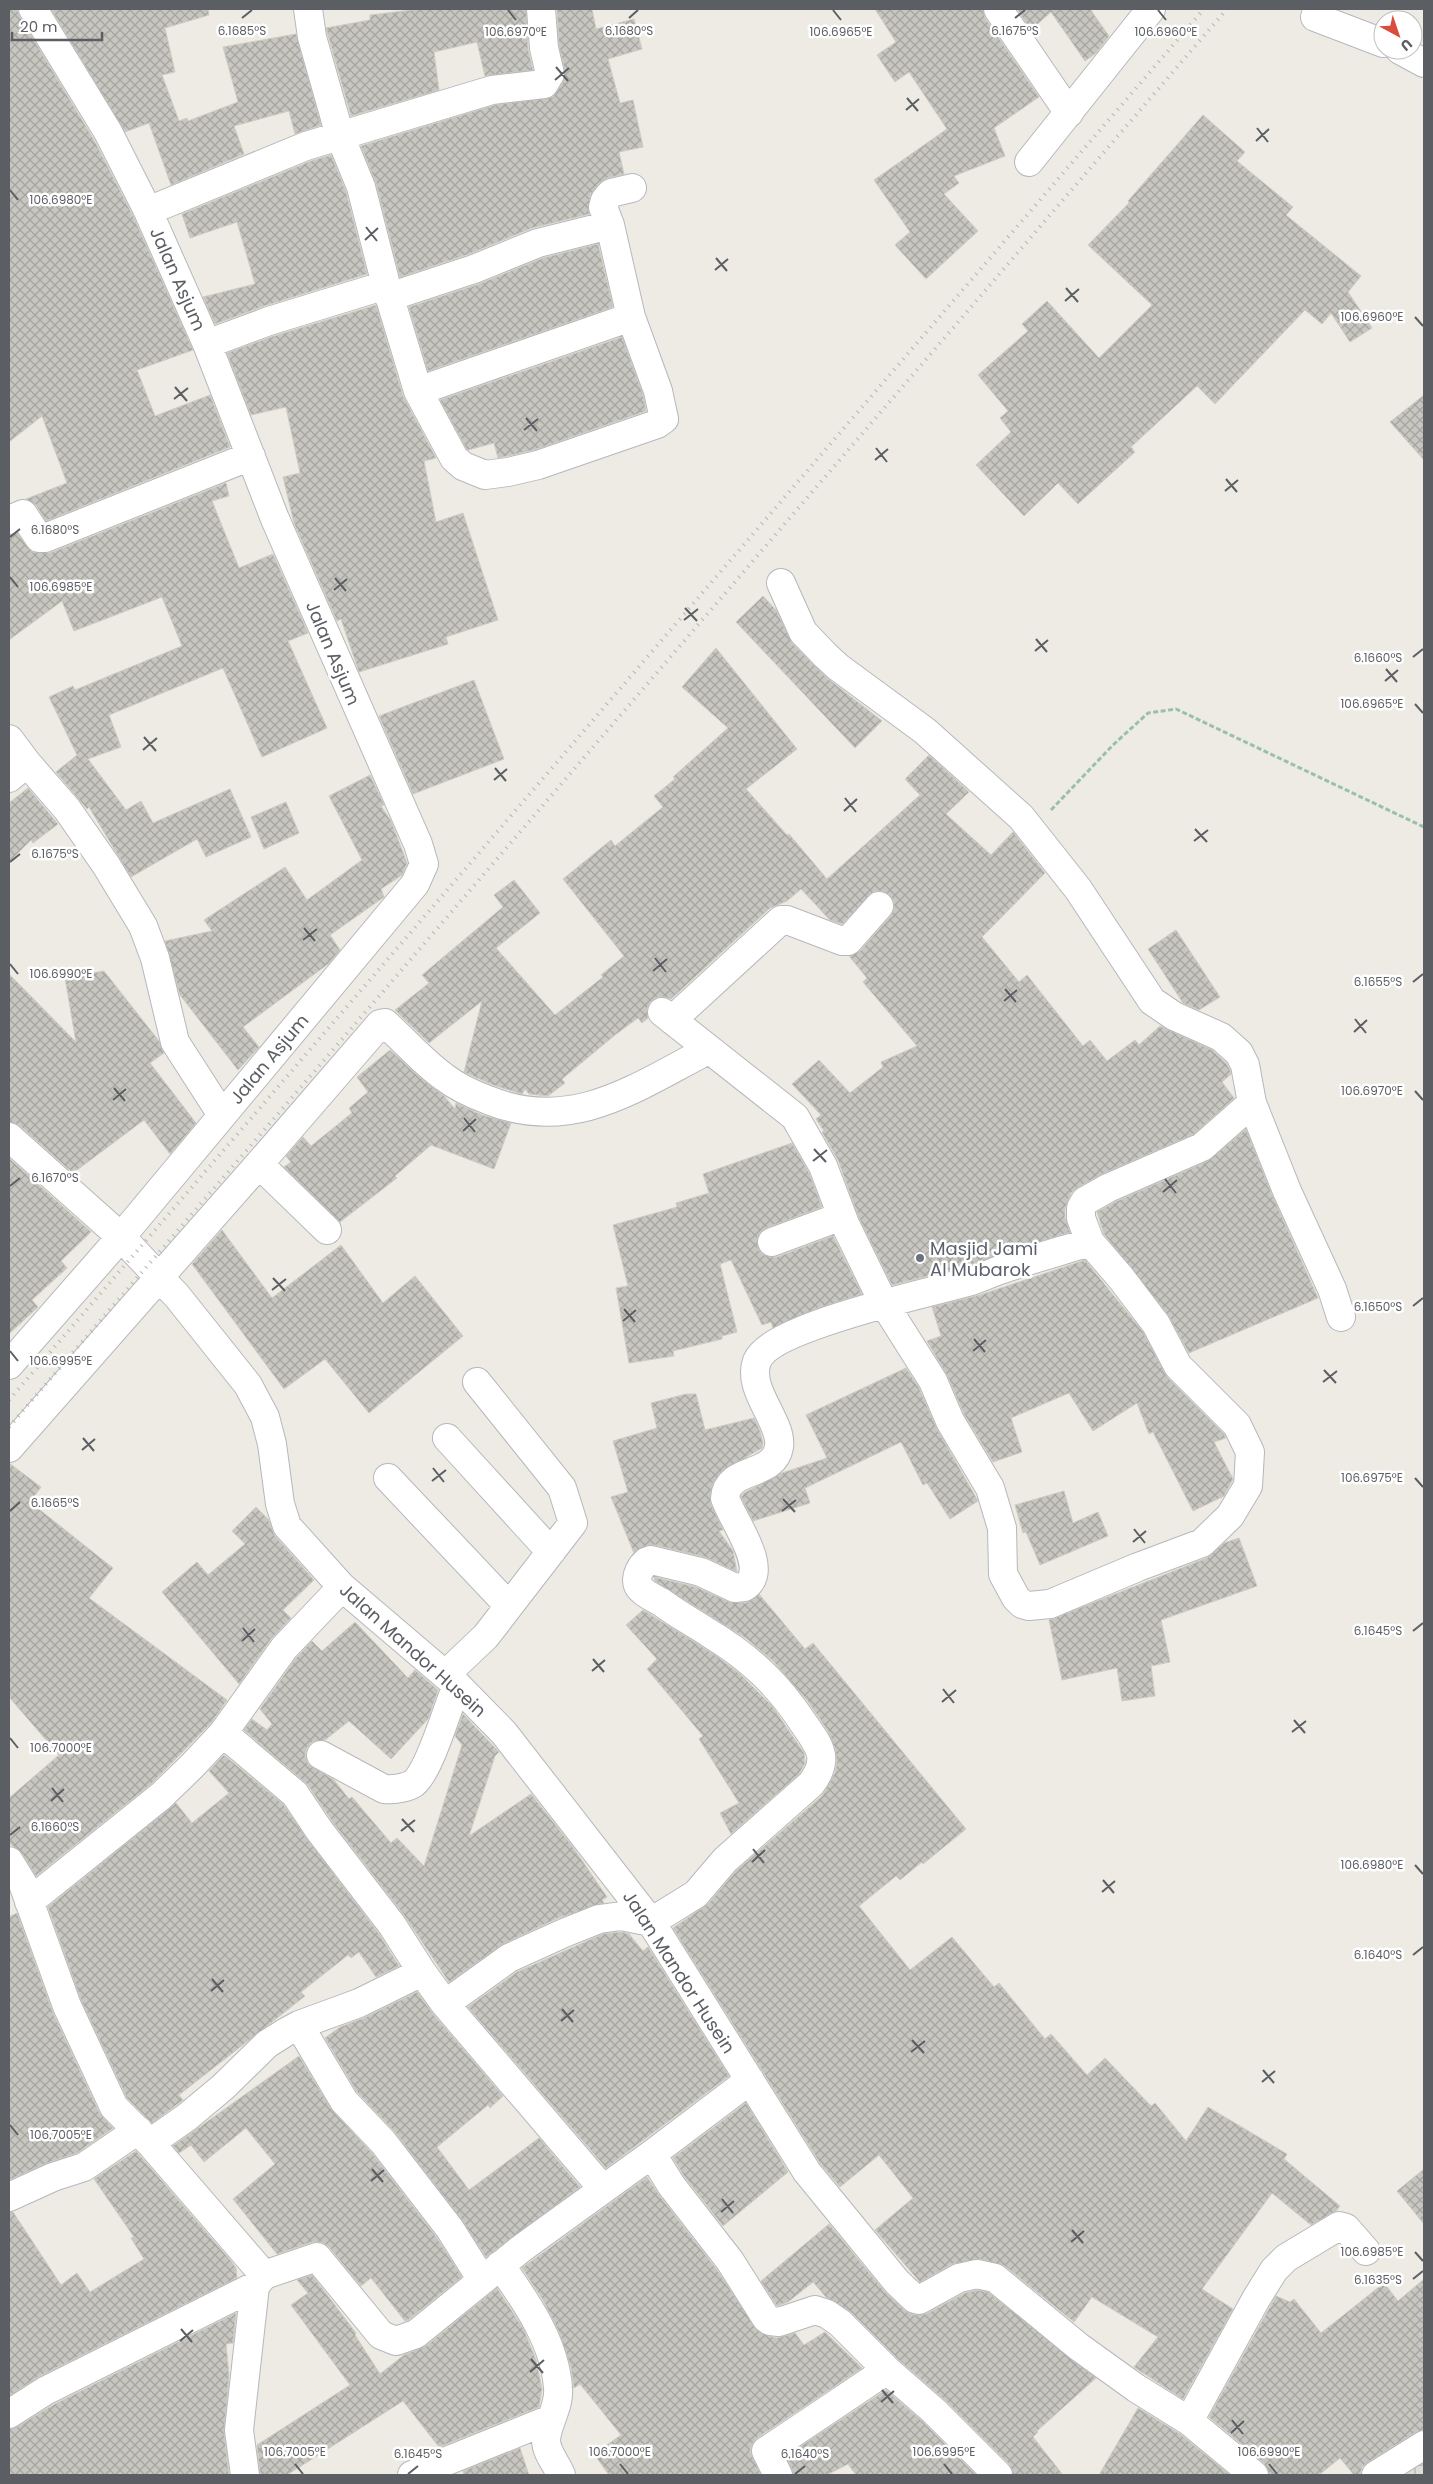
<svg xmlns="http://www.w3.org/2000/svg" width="1433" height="2484" viewBox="0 0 1433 2484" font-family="Poppins,sans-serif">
  <defs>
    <pattern id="industrial-grid" width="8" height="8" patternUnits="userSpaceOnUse" patternTransform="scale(1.25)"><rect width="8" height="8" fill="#deddd7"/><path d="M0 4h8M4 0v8" fill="none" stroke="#b7b6b2"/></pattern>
    <pattern id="building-cross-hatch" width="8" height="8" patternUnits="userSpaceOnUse" patternTransform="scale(1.25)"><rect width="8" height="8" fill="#c8c6c0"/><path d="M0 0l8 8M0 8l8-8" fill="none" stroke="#a5a49f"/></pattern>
  </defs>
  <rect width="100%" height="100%" fill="#edebe3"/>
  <path fill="url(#industrial-grid)" d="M1424,2461V2475H1403Z"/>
  <path fill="url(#building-cross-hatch)" stroke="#d1ccc2" d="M9,9H17L20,17L94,140L134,218L193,350L137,370L155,416L210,395L230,447L46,521L36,505L26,499L67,483L42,416L9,442Z
    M51,9H208L209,15L165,28L175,72L162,75L179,121L187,118L188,121L238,102L223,47L296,34L321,125L295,134L289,111L234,126L244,154L171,185L149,123L125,132Z
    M420,9H526L528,49L533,70L485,76L477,42L434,52L439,90L351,116L326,28L370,20V15Z
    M557,9H592L596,29L634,19L642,49L608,59L620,103L633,100L643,147L619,152L624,174L607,178L599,183L590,196L589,214L532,228L469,254L400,277L376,183L361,146L495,105L553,97L563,82L565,71L559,46Z
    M875,9H983L985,18L1039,97L994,128L1005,156L954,176L959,183L944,194L978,231L926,279L895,245L910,232L874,180L947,129L909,72L895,82L877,55L896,42Z
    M1017,9H1090L1109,36L1096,53L1085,61L1051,12L1031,30Z
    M1203,115L1245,152L1237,161L1293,207L1286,215L1361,276L1348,292L1372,328L1350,342L1331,313L1322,324L1305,310L1215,404L1197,386L1131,447L1135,452L1078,504L1058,483L1024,516L976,465L1011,432L1000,418L1008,411L978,375L1028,331L1022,324L1047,301L1099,358L1152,305L1088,245L1129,203L1128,201Z
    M331,155L346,192L367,274L264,306L215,324L203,297L255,284L237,222L190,238L182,214L311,161Z
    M598,244L613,307L428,371L409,307L479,284L543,258Z
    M376,305L403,396L436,458L424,461L436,522L463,513L498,620L446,637L448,644L359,672L341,619L337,621L294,523L283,477L300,473L286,407L251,415L227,353L274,336Z
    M622,337L643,395L646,411L534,450L498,458L494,443L468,450L466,448L440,400Z
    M1424,395V460L1390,422Z
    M226,483L229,496L212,501L239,568L273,554L308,633L288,641L327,728L262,757L223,668L109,715L121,747L88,759L126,810L141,801L153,823L230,789L251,837L206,857L197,839L131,877L89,807L87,809L56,772L77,755L49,697L73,686L75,690L182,646L162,597L74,631L62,601L9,640V535L17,533L32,552L50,553Z
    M763,596L776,610L792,643L827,678L882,721L855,748L736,622Z
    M716,648L797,749L746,789L787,835L789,834L827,879L920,795L905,779L929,755L969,792L946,814L991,855L1013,832L1045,873L982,937L1019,982L1027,975L1083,1046L1090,1040L1107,1061L1135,1040L1139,1045L1160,1026L1212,1050L1226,1063L1230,1070L1231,1074L1222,1082L1234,1098L1194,1134L1102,1174L1077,1188L1071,1193L1065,1208V1218L1070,1232L967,1266L892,1285L859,1218L838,1160L822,1132L824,1131L816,1119L821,1115L792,1084L819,1060L850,1093L883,1067L881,1062L917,1046L863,982L867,978L849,956L860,951L891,916L894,909V902L889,894L882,891H874L842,924L830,920L801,889L787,901L770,908L671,999L665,997H657L650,1002L647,1009L648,1018L642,1023L638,1018L615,1035L562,1079L565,1083L548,1096L529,1094L525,1089L522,1094L493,1085L464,1072L482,1001L429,1043L395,1010L429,983L422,975L503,907L494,895L514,880L540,913L496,948L555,1015L603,977L601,975L624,956L563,879L611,840L615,846L663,807L654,796L675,779L673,777L728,728L682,687Z
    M474,680L504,759L413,794L379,716Z
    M370,775L384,805L381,806L391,821L407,863L402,875L381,889L384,897L330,935L340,950L328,964L243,1027L259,1047L238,1070L180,995L165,941L212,931L204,920L285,867L307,900L362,860L329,796Z
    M28,788L58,824L33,843L31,840L9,862V803Z
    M286,802L299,833L264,849L251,817Z
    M1176,930L1220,997L1199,1010L1183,1003L1148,949Z
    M104,971L159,1041L164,1053L150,1063L196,1123L170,1154L144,1120L73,1173L19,1125L9,1122V974L76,1042L65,978Z
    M390,1050L418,1076L444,1096L455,1109L456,1103L482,1115L511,1123L494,1169L431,1145L395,1176L397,1178L340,1222L284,1167L291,1162L286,1156L303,1137L311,1146L352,1113L349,1108L368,1092L357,1077Z
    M1246,1129L1273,1197L1318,1298L1189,1353L1168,1315L1104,1234L1097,1212L1115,1202L1208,1161Z
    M792,1143L809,1173L822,1207L766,1228L760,1232L757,1239L758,1248L762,1254L770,1257H777L833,1236L862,1294L815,1309L773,1328L771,1322L762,1325L731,1260L720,1264L737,1332L722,1336V1339L673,1351L674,1356L629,1363L616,1288L628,1286L613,1225L677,1207L676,1203L709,1193L703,1174Z
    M9,1158L91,1232L61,1261L67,1268L32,1300L38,1307L9,1334Z
    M222,1230L272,1298L341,1245L383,1303L415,1276L463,1336L369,1413L325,1359L284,1389L192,1264Z
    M1085,1260L1143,1332L1167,1377L1224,1434L1226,1438L1214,1442L1233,1479L1224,1496L1193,1511L1153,1432L1149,1434L1137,1403L1093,1431L1069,1393L1011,1418L1022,1452L993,1462L964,1414L947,1375L927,1341L941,1336L932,1307L980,1295Z
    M906,1368L919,1388L937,1429L978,1501L950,1519L927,1483L923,1485L901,1442L805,1488L810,1503L753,1521L741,1497L744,1493L782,1473L827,1458L806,1415Z
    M686,1394H696L705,1430L754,1418L760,1431L763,1443L762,1448L722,1471L713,1483L710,1494L711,1504L723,1530L719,1531L733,1551L737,1572L705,1557L655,1545L645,1546L634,1553L611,1497L628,1492L613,1441L657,1428L651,1403Z
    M9,1463L41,1487L30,1502L113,1568L89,1598L227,1700L211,1723L151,1784L36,1876L22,1853L9,1843V1798L59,1755L9,1697Z
    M1064,1491L1073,1523L1098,1512L1108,1536L1040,1565L1026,1532L1023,1533L1015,1505Z
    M256,1507L268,1519L275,1536L314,1580L283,1610L291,1618L271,1639L239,1684L162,1592L197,1562L208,1575L245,1544L232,1531Z
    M1239,1538L1257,1586L1161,1620L1170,1662L1151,1666L1155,1696L1122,1701L1117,1668L1062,1680L1049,1620L1207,1558L1224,1543Z
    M654,1577L696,1587L729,1602L746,1603L759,1594L805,1649L813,1643L966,1829L923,1864L922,1862L900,1880L896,1876L859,1906L910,1970L952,1937L994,1987L999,1983L1045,2039L1051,2034L1087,2075L1105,2058L1151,2106L1155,2103L1186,2141L1208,2107L1287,2154L1284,2159L1340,2206L1336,2211L1311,2225L1272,2193L1202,2289L1233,2309L1183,2399L1134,2367L1158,2337L1092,2297L1074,2322L1005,2266L980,2259L952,2264L920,2282L875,2230L913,2198L879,2155L840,2187L820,2163L673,1928L708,1904L736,1871L822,1796L835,1773L837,1762L835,1748L828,1731L807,1700L773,1661L747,1639L655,1581Z
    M643,1610L715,1655L740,1674L772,1706L804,1753L805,1763L799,1774L731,1834L720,1813L739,1803L699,1739L703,1736L647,1669L657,1659L626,1625Z
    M355,1622L408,1678L415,1670L438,1690L428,1719L391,1759L349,1721L325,1740L312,1742L307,1748L305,1755L308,1764L334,1780L349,1799L352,1797L391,1843L397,1838L424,1866L462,1745L455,1736L463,1714L499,1752L495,1756L469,1836L531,1794L572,1846L607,1897L602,1900L604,1903L558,1918L503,1944L449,1982L404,1915L332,1821L308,1785L244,1730L252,1719L267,1730L272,1724L260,1709L296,1658L312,1641L322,1651Z
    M224,1755L283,1804L307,1839L379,1934L399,1966L376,1977L359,1952L351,1958L348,1955L301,1992L305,1996L179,2095L183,2100L152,2123L127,2098L81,2000L48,1907L176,1803L192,1823L229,1793L209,1771Z
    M17,1913L53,2013L100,2114L113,2128L77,2153L47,2163L9,2180V1917Z
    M621,1932L629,1934L643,1951L648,1947L729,2076L606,2168L468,2007L517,1972L603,1934Z
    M417,1992L433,2014L503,2096L490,2108L488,2105L437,2147L469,2190L539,2138L580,2187L486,2257L462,2220L395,2132L357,2092L325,2038L340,2027L366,2017Z
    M299,2056L331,2109L371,2152L437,2238L462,2277L408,2320L405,2321L371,2278L361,2286L329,2247L322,2242H312L277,2254L233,2199L275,2164L246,2128L204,2162L191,2145L179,2153L173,2146Z
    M746,2103L788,2172L723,2226L684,2176L673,2158Z
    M136,2151L231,2261L236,2268L237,2278L38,2377L9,2396V2212H13L61,2285L77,2273L90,2292L144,2259L131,2238L134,2237L94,2179Z
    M1424,2169V2224L1397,2191Z
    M647,2177L659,2195L717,2270L757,2330L768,2336L777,2338L795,2333L804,2345L825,2332L862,2368L757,2438L752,2444L750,2451L761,2475H609L594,2454L621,2435L580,2384L574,2388L571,2367L559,2332L543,2300L522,2268Z
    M829,2224L885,2292L905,2311L915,2315L926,2314L965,2293L977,2290L988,2292L1096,2378L1037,2431L1038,2432L1033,2437L1063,2475H1013L1009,2464L945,2400L898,2359L851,2312L826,2297L813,2282L788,2302L777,2306L761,2281Z
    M312,2275L356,2333L355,2335L380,2374L404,2355L426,2346L497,2288L524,2330L536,2360L542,2389L539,2407L439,2447L403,2401L287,2475H263L260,2473L257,2445L350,2385L291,2305L308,2293L297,2280Z
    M1424,2279V2430L1416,2432L1368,2462L1362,2467L1360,2475H1354L1340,2458L1319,2475H1269L1264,2463L1209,2417L1276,2296L1290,2302L1294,2299L1321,2333L1384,2283L1398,2301Z
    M236,2313L233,2343L226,2344L229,2375L224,2432L229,2475H9V2429L17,2427L53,2405Z
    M886,2390L923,2422L976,2475H856L848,2464L827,2475H794L786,2456Z
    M1138,2408L1180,2434L1230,2475H1099Z
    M520,2448L529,2475H464L463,2471Z"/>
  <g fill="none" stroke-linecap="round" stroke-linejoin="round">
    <g stroke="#b5b8bc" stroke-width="30">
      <path id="minor" d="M33,9L108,132L148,211L207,344L275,519L418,844L424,864L415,884L121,1237L177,1296L248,1385L265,1417L272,1444L280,1504L287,1526L342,1587L457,1685L504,1733L651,1922L807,2172L897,2282L915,2299L919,2300L959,2278L977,2274L995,2278L1079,2347L1136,2388L1189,2421L1254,2475
        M308,9L312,37L340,136L361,187L386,285L418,391L454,458L463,466L485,475L508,472L538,465L657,424L664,419L658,391L631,317L610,225L603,207L605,200L611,193L632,188
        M998,9L1069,113
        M1315,17L1383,43
        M1400,50L1424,63
        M1029,162L1151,9
        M148,211L306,146L492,90L544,84L550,74L544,48L541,9
        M389,297L474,269L538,243L610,225
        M207,344L269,321L386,285
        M418,391L631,317
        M9,520L23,514L39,538H45L251,456
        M781,583L803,632L825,655L838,667L925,731L1021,817L1078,889L1152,1001L1174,1016L1221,1037L1239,1053L1245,1065L1252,1103L1287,1191L1332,1289L1341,1317
        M9,739L27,763L9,778
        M27,763L67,809L106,865L143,926L155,958L175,1042L222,1115
        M662,1012L795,1117L823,1166L845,1224L883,1302L933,1381L950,1421L990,1488L1002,1528L1003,1574L1016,1598L1022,1604L1029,1606L1050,1604L1138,1567L1202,1543L1230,1516L1248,1486L1250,1452L1237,1425L1178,1366L1156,1324L1121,1278L1090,1242L1081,1218V1208L1085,1201L1108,1188L1202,1147L1252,1103
        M672,1020L781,920H787L842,941H848L879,906
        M9,1137L121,1237L9,1365
        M259,1164L380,1024L385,1023C405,1041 423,1062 444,1077C457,1087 472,1094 488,1100C572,1134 635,1088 708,1050
        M772,1242L842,1216
        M447,1438L551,1552
        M9,1448L259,1164L327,1230
        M388,1478L509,1606
        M445,1675L486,1636L573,1523L562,1488L477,1382
        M223,1733L295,1794L319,1830L392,1925L422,1972
        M321,1755L384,1789C393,1790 407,1788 414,1783C430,1770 448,1706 457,1685
        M9,1861L23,1884L67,2006L114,2107L150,2143L264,2275L255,2286L45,2391L9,2414
        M29,1902L161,1796L192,1766L223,1733L284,1648L342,1587
        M445,2004L603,2189
        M299,2025L344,2101L383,2142L450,2229L482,2280
        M150,2143L187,2117L223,2087L267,2044L286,2032L299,2025L359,2003L422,1972L445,2004L509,1958L564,1933L599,1919L621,1916L651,1922L696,1894L725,1860L811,1784C830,1759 820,1747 804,1724C778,1684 750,1658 709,1633C692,1622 677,1614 661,1602C654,1598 644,1594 639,1587C633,1578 642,1562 651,1560L701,1572L735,1588L744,1587C772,1571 732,1520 725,1498C727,1466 774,1478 779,1447C783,1422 746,1390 757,1361C771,1326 933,1292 971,1281C982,1278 992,1272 1003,1269C1032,1259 1061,1251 1090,1242
        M652,2154L671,2185L730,2261L766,2318L770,2321L779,2322L815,2310L827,2314L840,2323L887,2370L934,2411L998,2475
        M9,2197L53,2177L84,2167L138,2130
        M500,2265C526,2301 555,2343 558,2388C560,2406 547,2423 546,2440C546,2453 557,2464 561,2475
        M264,2275L317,2257L381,2335L396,2341L416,2334L522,2248L652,2154L750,2080
        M1189,2421L1256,2299L1274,2270L1286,2258L1339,2226L1346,2228L1366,2251
        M245,2475L239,2430L255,2286
        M412,2475L551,2419
        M778,2475L766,2451L887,2370
        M1376,2475L1424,2445"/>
    </g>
    <path stroke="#9ac0a6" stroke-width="3" stroke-dasharray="5 2.5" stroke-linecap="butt" d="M1051,810L1113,745L1148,713L1176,709L1424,827"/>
    <use href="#minor" stroke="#fff" stroke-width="28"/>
    <path stroke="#b3b4b4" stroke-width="4" stroke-dasharray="1 6" stroke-linecap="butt" d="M9,1400L1204,9
      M9,1427L1227,9"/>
  </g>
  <path fill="none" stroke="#5b5e62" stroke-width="2" d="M508,10L516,20M833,10L841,20M1158,10L1166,20M242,18L252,10M629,18L638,10M1015,18L1025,10M556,67L568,81M555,80L569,68M907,98L918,111M906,110L919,99M1257,128L1268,142M1256,141L1269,129M10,190L18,200M366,227L377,241M365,240L378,228M716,258L727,271M715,270L728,259M1066,288L1078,302M1065,301L1079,289M1415,317L1423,326M175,387L187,401M174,399L188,388M526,418L537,431M524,430L538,419M876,448L887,462M875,460L888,449M1226,479L1237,492M1225,491L1238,480M10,537L20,529M10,577L18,587M335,578L346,591M334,590L347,579M685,608L697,621M684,620L698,609M1036,639L1047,652M1035,651L1048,640M1413,657L1423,649M1386,669L1397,682M1385,681L1398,670M1415,704L1423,713M144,737L156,751M143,750L157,738M495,768L506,781M494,780L507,769M845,798L856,812M844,811L857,799M1195,829L1207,842M1194,841L1208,830M10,862L20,854M304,928L315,941M303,940L317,929M655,958L666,972M10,964L18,974M653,971L667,959M1413,982L1423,974M1005,989L1016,1002M1004,1001L1017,990M1355,1019L1366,1033M1354,1032L1367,1020M114,1088L125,1101M1415,1091L1423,1100M113,1100L126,1089M464,1118L475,1132M463,1131L476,1119M814,1149L826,1162M813,1161L827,1150M1165,1179L1176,1193M10,1186L20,1178M1163,1192L1177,1180M273,1278L285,1291M272,1290L286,1279M1413,1306L1423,1298M624,1309L635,1322M623,1321L636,1310M974,1339L985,1352M10,1351L18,1361M973,1351L986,1340M1324,1370L1336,1383M1323,1382L1337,1371M83,1438L94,1451M82,1450L95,1439M433,1468L444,1482M1415,1478L1423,1487M432,1481L446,1470M783,1499L795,1512M10,1511L20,1502M782,1511L796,1500M1134,1529L1145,1543M1133,1542L1146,1531M243,1628L254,1642M1413,1631L1423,1623M242,1641L255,1629M593,1659L604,1672M592,1671L605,1660M943,1689L954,1703M942,1702L956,1690M1294,1720L1305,1733M1292,1732L1306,1721M10,1738L18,1748M52,1788L63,1802M51,1801L64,1789M402,1819L414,1832M401,1831L415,1820M10,1835L20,1827M753,1849L764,1863M752,1862L765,1850M1415,1865L1423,1874M1103,1880L1114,1893M1102,1892L1115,1881M1413,1955L1423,1947M212,1979L223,1992M211,1991L224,1980M562,2009L573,2022M561,2021L574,2010M912,2040L924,2053M911,2052L925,2041M1263,2070L1274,2083M1262,2082L1275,2071M10,2125L18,2135M372,2169L383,2182M371,2181L384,2170M722,2199L733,2213M721,2212L734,2201M1072,2230L1083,2243M1071,2242L1084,2231M1415,2252L1423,2261M1413,2279L1423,2271M181,2329L192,2342M180,2341L193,2330M531,2359L543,2373M530,2372L544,2360M882,2390L893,2403M881,2402L894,2391M1232,2420L1243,2434M1231,2433L1244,2421M295,2464L303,2474M620,2464L628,2474M944,2464L952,2474M1269,2464L1277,2474M408,2474L418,2466M795,2474L805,2466"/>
  <circle fill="#6b7280" stroke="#fff" stroke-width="2" cx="920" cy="1258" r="5"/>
  <g text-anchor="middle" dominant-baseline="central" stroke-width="5" stroke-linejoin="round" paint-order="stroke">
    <g font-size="18" fill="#5b5e62" stroke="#fff">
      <text transform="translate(178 279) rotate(66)">Jalan Asjum</text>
      <text transform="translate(333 653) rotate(67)">Jalan Asjum</text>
      <text transform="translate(269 1059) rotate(-50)">Jalan Asjum</text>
      <text transform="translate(413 1650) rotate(42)">Jalan Mandor Husein</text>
      <text transform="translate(679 1972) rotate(57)">Jalan Mandor Husein</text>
    </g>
    <g font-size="18" fill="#5b616d" stroke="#fff" text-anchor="start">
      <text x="930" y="1248">Masjid Jami<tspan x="930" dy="21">Al Mubarok</tspan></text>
    </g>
  </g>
  <g font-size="12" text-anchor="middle" fill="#5b5e62" stroke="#fff" stroke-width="5" stroke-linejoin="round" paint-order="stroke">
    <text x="242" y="35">6.1685°S</text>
    <text x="629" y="35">6.1680°S</text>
    <text x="1015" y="35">6.1675°S</text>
    <text x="516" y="36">106.6970°E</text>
    <text x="841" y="36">106.6965°E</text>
    <text x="1166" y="36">106.6960°E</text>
    <text x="61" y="204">106.6980°E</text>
    <text x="1372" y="321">106.6960°E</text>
    <text x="55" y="534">6.1680°S</text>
    <text x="61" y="591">106.6985°E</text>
    <text x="1378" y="662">6.1660°S</text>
    <text x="1372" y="708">106.6965°E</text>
    <text x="55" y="858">6.1675°S</text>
    <text x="61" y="978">106.6990°E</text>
    <text x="1378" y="986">6.1655°S</text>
    <text x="1372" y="1095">106.6970°E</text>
    <text x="55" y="1182">6.1670°S</text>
    <text x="1378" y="1311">6.1650°S</text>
    <text x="61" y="1365">106.6995°E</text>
    <text x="1372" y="1482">106.6975°E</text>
    <text x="55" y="1507">6.1665°S</text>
    <text x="1378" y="1635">6.1645°S</text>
    <text x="61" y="1752">106.7000°E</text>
    <text x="55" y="1831">6.1660°S</text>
    <text x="1372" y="1869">106.6980°E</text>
    <text x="1378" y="1959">6.1640°S</text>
    <text x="61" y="2139">106.7005°E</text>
    <text x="1372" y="2256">106.6985°E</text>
    <text x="1378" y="2284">6.1635°S</text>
    <text x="295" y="2456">106.7005°E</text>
    <text x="620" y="2456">106.7000°E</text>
    <text x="944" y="2456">106.6995°E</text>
    <text x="1269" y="2456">106.6990°E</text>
    <text x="418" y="2458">6.1645°S</text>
    <text x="805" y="2458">6.1640°S</text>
  </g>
  <rect width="1433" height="2484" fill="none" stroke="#5b5e62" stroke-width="20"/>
  <g transform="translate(1398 35) rotate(140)"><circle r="24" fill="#ffffff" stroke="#bdbfc0"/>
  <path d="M0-4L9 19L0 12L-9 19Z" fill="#da4c3b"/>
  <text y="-8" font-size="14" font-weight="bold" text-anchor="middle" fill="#5b5e62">U</text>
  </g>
  <path d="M12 32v8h90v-8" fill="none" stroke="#5b5e62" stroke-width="2.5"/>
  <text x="20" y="32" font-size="15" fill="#5b5e62" stroke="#ffffff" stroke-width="4" paint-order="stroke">20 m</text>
</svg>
